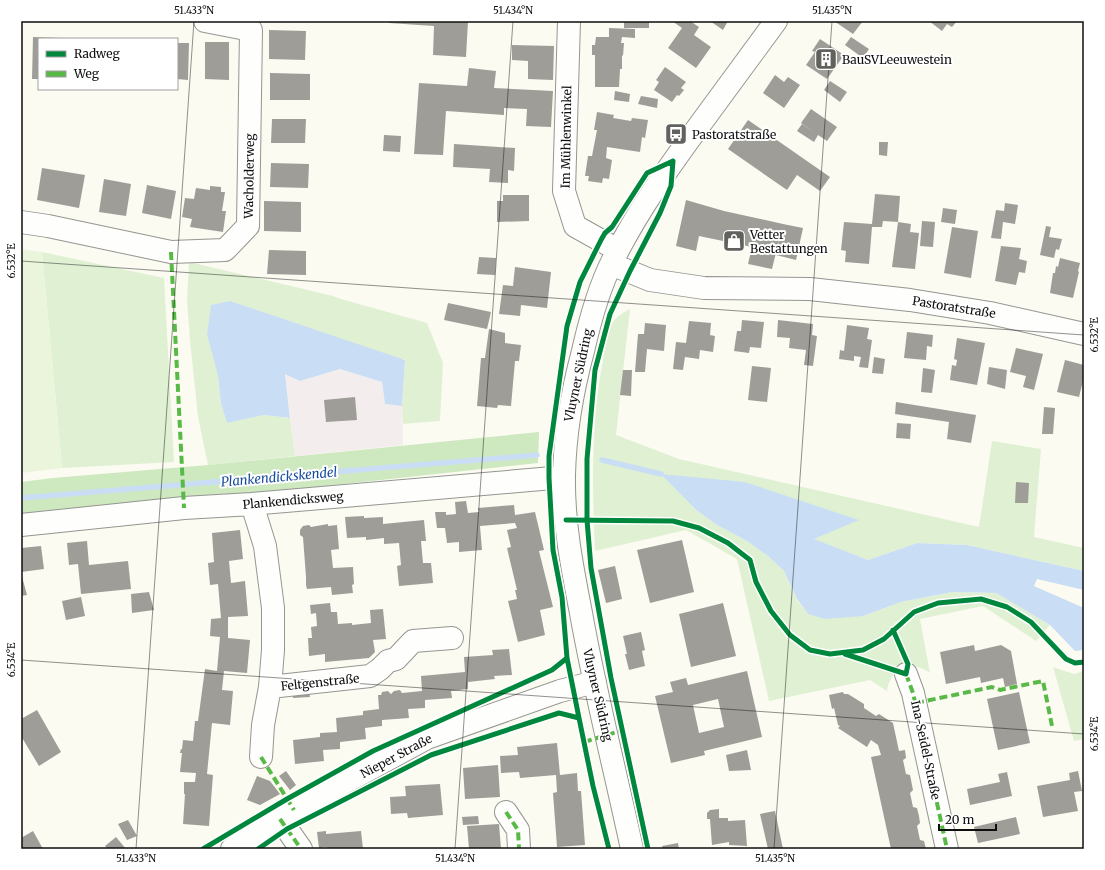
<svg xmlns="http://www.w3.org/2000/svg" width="1105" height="870" viewBox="0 0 1105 870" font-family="Merriweather,serif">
  <rect width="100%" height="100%" fill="#fbfbf2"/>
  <path fill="#f3edee" d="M340,369L382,382L385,404L402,406L403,445L295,456L285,373L300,381Z"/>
  <path fill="#e0f1d3" d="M42,252L164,278L174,462L62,468Z
    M189,262L333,296L341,299L427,323L443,363L440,421L403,424L402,406L405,359L218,376L221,404L227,423L264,415L290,418L295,456L208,465L198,417L190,340L187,300Z
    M630,309L616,435L679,459L979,527L992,441L1041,449L1034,537L1084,548V571L967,545L917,543L868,560L813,539L858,520L662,474L696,510L717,525L747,541L768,556L784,571L797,600L808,614L863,616L901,602L952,592L996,593L1050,625L1036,641L983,606L920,619L930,673C912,659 890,668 887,691L870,680L769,701L737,559L686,530L595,551C592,487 591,423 603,360C604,351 609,329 613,322C617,316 624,312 630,309Z
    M1053,667L1074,674L1084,671V739L1074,741Z"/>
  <path fill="#cee8c0" d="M539,432L538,463L251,494L21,516V482L53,478L208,465Z"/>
  <path fill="#eaf5dc" d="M21,249L42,252L62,468L21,473Z"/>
  <path fill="#c9def4" d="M230,301L405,360L402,406L385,404L382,382L340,369L300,381L285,374L290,418L264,415L227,423L221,404L218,376L207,334L211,305Z
    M661,474L745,482L859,520L814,539L868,560L917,543L967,545L1084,571V590L1037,579L1034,586L1084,608V650L1075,651L1050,625L996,593L952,592L901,602L863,616L825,619L808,614L797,599L784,571L768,556L747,541L717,525L696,510Z"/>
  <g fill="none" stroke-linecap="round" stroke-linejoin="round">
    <path stroke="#c9def4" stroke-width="5.5" d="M602,460L661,474
      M21,498L537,455"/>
  </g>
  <path fill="#9e9d98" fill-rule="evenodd" d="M389,21H468L466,57L433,55L434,26L389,23Z
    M624,21H649V28H624Z
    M672,21H690L699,27L694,35L711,47L696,68L668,48L682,28Z
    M710,21H728L723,30Z
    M834,21H863L853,34Z
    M929,21H957L952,27L947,24L942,31Z
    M609,28L635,29V38L622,37L621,43H624L623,56L622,55V69H620L619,87H595V55H592V45H595L596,37H609Z
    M269,30L306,31L305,60L269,59Z
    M33,37L61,38V39H39V79H32Z
    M851,37L869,49L863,58L845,45Z
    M820,39L844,55L827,79L806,65L815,52L812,51Z
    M205,42H229V80L205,79Z
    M177,43H189L188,80L177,79Z
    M512,45L554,46L553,80L528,79V61L512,60Z
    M665,67L686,82L681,88L684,90L679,96L677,95L672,102L654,90L659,82L656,80Z
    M469,68L496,71L494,88L553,91L551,127L526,126L527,109L504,108V115L446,111L443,155L414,154L419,83L467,86Z
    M270,73L310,74V100H270Z
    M775,75L784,82L788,77L800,85L784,108L763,93Z
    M830,81L847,92L840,102L824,90Z
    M615,91L630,94L629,102L614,100Z
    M641,96L658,99L657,108L638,104Z
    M811,109L837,127L827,141L818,135L814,142L797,131L802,124L814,132L801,123Z
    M597,112L614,115L613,118L631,121L632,118L648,120L645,138L642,137L640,152L607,147L606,158L612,160L609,179L603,178L602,183L588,181L589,176H585L588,156H592L597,130H594Z
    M272,119H306L305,143H271Z
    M748,120L830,177L820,191L797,175L787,190L728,149Z
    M384,135L401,136L400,152L383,151Z
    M879,142H888L887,156L879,155Z
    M454,144L515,148L514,171L508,170V183L489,182L490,169L453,167Z
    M271,163L309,164L308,188L270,187Z
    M42,168L85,175L79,208L37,200Z
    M104,179L131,184L126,216L99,212Z
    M147,185L176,191L171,219L142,213Z
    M210,186L221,187V192H225L222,211H226L223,232L190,227L192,219L182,217L185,198L194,199L196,188L210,190Z
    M875,194L900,196L898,222L883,221L882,227H872L869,264L845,262L846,251L841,250L844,222L872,224Z
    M503,195H529V221L497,222V201H503Z
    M686,200L724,211L783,224L772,269L748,264L752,247L699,236L696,251L676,246Z
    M264,201L301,202V232L264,231Z
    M1005,203L1018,205L1015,224L1003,222L1001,239L991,238L996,210L1004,211Z
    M943,208L957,210L955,224L941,222Z
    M922,221L935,222L933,247L920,246Z
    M898,222L911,224L910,232L919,233L915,269L892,267Z
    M783,224L803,228L796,260L776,255Z
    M1046,226L1051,227L1049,237L1062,239L1059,250L1056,249L1054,258L1040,255Z
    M952,227L978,231L971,278L944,273Z
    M1001,246L1021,248L1019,259L1027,261L1025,273L1019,272L1016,285L995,281Z
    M269,250L306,251V275L267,274Z
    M479,257L496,258L495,275L477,274Z
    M1060,258L1080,263L1078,271L1079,272L1073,298L1050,293L1053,273H1055L1056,266L1058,267Z
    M515,267L551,272L547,308L521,305L520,316L499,314L503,285L513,286Z
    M448,303L491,312L487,329L444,320Z
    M742,320L764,322L761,348L750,347L749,353L734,351L737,331H741Z
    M778,320L813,324L812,335L817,336L813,366L804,365L806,350L789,348L790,338L777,337Z
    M689,321L711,323L710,335L715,336L713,352L700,350L699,359L685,357L683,370L673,369L676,342L686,343Z
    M645,323L666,325L664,351L647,349L645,372H635L638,334H644Z
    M847,325L869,328L867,339L872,340L868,368L859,367L861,357L854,356V361L839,359L840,350L844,351Z
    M489,329L505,333V343L521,345L519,361H515L511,406L498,405L497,408L477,406L481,358H485Z
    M907,332L933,335L932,347L927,346L926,360L904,358Z
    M957,338L985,343L977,385L950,380L952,365L956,366L957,360L954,359Z
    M1016,348L1043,354L1034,390L1023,387L1026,376L1010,372Z
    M874,357L885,359L883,374L872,373Z
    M1065,360L1084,365V377L1079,397L1057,392Z
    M752,366L771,368L767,402L748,400Z
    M989,367L1007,370L1005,389L987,384Z
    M923,368L935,370L932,393L921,392Z
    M623,370H632L631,396L620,395Z
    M355,397L357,420L326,422L324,400Z
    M896,402L976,415L971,443L947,439L949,422L895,414Z
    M1044,407L1055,408L1053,434H1042Z
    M897,423L911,424L910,439L896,438Z
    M1016,482L1029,483L1028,503H1015Z
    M466,501L468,513L479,512L478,508L514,505L515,515L535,512L544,550L539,551L553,607L540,610L545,635L518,642L508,601L517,599L515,590H517L507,548L511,547L507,530L517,528L515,523L480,526L482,550L459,552V542L447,543L445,528H437L435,512H446V515L456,514L455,502Z
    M364,516V518L383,517V524L424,520L426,541H421L423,563H431L433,583L399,586L397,566L401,565L399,543L384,544V538L366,540V537L347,538L345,517Z
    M328,524V526L337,525L339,549L331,550L333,568L353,567L354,584L352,585L353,593L332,595L331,587L307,589L306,585V577L303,537L300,535V530L303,526L309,525L311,527Z
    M240,530L243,559L229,561L231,583L245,581L248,616L228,617V638L250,640L247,673L224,671L222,690L233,691L230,725L212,723L207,774L213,775L209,826L183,824L185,794H184V782H195L196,773L180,772L182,753H180L181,749H182L183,740L193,741L195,721H198L205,669L217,671L220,637L210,636L211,619L221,618L218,584L210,585L208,563L214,562L212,533Z
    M682,540L694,592L650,603L637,550Z
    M87,541L89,565L128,561L131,589L81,594L78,564L69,565L67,543Z
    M41,546L44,569L21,572V548Z
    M615,566L622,599L606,603L598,570Z
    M21,573L27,595L21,596Z
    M149,592L154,610L132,613L131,594Z
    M81,597L85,616L66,620L62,601Z
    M330,603L331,612H337L338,624L352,623V625L371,623L370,610L383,609L386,639L373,640L375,652L369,658L325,662V654L309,656L308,638H312L311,627L317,626L316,613L311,614L310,605Z
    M723,603L736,656L691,667L679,614Z
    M641,632L645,650L642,651L645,666L629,670L625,654H627L623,636Z
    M974,645L975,651L1001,645L1011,651L1017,684L1005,687L1003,678L981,683L980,677L946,684L940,652Z
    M509,649L512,675L494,676L495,679L468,682V689L451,691L452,698L425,700V708L408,709L409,718L382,720V726L365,728L366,739L340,742V749L323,750L324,761L295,764L293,740L320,737V733L337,732L336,718L363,715V711L379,709L378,695H381L382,692L388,691L391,694L394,691L400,690L402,693L422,691L421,676L465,672L464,657L493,655L492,650Z
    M747,671L762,737L704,751L705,755L671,763L655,696L673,692L670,682L686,678L688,685ZM718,699L724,727L699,733L693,705Z
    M309,688L310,697L293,698L292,690Z
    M843,692L844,694H848L864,704V708L876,716L879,714L893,723L899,751L905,750L906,758L903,760L906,774L910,775L913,790L910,793L913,807L917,808L919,816L920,823L917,826L920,840L924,841L926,849H891L871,757L881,755L878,745L871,740L867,747L838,728L840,726L838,725L834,708L832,709L829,695Z
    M1019,692L1030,743L998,750L987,699Z
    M37,710L61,752L39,766L21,736V719Z
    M557,743L560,775L577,773L578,791H581L585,845L557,847L553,793L557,792L556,775L520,778L519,772L501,773L500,756L518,755L517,747Z
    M747,750L751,770L729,771L726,755Z
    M498,765L500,797L465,799L463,768Z
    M286,771L296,785L290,790L279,776Z
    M1078,771L1082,791L1074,792L1078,811L1043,817L1037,786L1070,780L1069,773Z
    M1007,772L1012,796L970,805L967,789L1000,782L998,774Z
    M257,776L270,781L280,794L260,805L247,800Z
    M440,784L443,815L408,818L407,813L391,814L390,797L406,796L405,786Z
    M719,809V818H728V821L745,820L747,846L729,845V842L712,845L710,819H707V813L710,810Z
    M775,811L783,849H768L760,814Z
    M478,816L479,824L463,825L462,817Z
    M1016,817L1020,834L978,843L974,827Z
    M128,820L137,836L127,840L118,824Z
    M499,824L501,849H469L467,826Z
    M33,831L43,849H21V838Z
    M326,831V834L361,831L363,849H327V847L319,848L317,832Z
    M116,837L126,849H108L105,846Z
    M678,843L679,849H663L662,846Z"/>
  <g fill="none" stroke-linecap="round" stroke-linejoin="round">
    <g stroke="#959591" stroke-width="24">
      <path id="minor" d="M569,21L564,191L575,226L618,250
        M21,222L48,226L171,252L225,250L248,226L251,30L205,21
        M611,264L650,280L704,288L810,289L910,300L990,313L1084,334
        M252,504L265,546L273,608V650L270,687L263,725L261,757
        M21,525L184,508L252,504L564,477
        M906,674L913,693L947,849
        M270,687L370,676L380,669L388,661L396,659L413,641L452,638
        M506,812L518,830L519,849
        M280,819L301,849
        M232,849L294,810L427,738L560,691L595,682
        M632,849C615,770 595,692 581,613C572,567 563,521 564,475C565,432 572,392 583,351C590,320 598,290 612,262C637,211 671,164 704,119C728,86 752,54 776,21"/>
    </g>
    <use href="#minor" stroke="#fefefd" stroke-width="22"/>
    <path stroke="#58b947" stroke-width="4" stroke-dasharray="8 4" stroke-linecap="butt" d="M171,252L184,508
      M906,674L913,693L947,849
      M916,703L992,687L1000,690L1043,681L1052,726
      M584,742L623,730
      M261,757L294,810
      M506,812L518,830L519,849
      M280,819L301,849"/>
    <g stroke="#fff" stroke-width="8">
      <path id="cycleway" d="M566,520L673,521L699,528L728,543L750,560L756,582L771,611L790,635L810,650L830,654L863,650L884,639L914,612L938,603L981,599L1007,607L1031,622L1066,659L1075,663L1084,662
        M845,654L906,674L908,664L893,630
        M579,718L567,658L562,597L553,550L549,478V456L567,326L580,282L601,240L605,233L612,227L647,173L673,161
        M203,849L287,799L373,751L552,670L567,658
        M258,849L287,829L431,755L559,713L579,718L593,786L609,849
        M648,849L611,678L591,568L587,520V459L595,370L610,314L630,271L660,213L671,186L673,161"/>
    </g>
    <use href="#cycleway" stroke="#00873e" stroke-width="5"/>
  </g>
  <path fill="none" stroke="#0e0e0e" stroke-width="1" stroke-opacity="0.45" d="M21,261L1084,335M21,660L1084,734M136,849L194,21M455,849L513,21M774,849L832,21"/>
  <defs>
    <g id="building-square" transform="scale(1.15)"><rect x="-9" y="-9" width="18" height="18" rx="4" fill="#61615e" stroke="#fff"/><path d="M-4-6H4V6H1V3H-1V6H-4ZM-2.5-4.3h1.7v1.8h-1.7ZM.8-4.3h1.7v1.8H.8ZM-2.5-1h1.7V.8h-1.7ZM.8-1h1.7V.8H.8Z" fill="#fff"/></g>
    <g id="bus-square" transform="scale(1.15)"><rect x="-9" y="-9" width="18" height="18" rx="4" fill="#61615e" stroke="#fff"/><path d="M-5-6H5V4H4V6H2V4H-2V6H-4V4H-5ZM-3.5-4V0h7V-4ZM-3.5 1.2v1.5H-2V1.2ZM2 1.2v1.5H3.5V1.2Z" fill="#fff"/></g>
    <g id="shop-square" transform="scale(1.15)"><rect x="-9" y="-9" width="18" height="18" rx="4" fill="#61615e" stroke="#fff"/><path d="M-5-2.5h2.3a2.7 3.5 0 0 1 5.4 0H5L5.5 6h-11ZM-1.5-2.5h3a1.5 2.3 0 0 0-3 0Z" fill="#fff"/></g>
  </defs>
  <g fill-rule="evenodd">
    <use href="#building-square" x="826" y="59"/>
    <use href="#bus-square" x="676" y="134"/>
    <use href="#shop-square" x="734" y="241"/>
  </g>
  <g text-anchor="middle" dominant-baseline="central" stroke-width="4" stroke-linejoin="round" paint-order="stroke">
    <g font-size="12" fill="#0e0e0e" stroke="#fff" text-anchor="start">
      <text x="842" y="59">BauSVLeeuwestein</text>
      <text x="692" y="134">Pastoratstraße</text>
      <text x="750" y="234">Vetter<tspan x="750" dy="14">Bestattungen</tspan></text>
    </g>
    <g font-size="12" fill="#0e0e0e" stroke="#fff">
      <text transform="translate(566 137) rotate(-89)">Im Mühlenwinkel</text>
      <text transform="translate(249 176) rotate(-89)">Wacholderweg</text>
      <text transform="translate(954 307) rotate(9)">Pastoratstraße</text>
      <text transform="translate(578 375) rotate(-78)">Vluyner Südring</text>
      <text transform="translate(293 500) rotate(-5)">Plankendicksweg</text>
      <text transform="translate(320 682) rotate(-6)">Feltgenstraße</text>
      <text transform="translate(598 695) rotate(77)">Vluyner Südring</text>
      <text transform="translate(926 750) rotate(78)">Ina-Seidel-Straße</text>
      <text transform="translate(396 756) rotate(-28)">Nieper Straße</text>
    </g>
    <g font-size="13" font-style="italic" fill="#184b9e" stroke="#fff">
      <text transform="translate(279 477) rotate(-5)">Plankendickskendel</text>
    </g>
  </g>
  <rect width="1105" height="870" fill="none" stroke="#ffffff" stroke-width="44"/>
  <rect x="38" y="38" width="140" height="52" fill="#ffffff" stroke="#9f9f9f"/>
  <rect x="46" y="51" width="20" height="6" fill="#00873e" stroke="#9f9f9f"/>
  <text x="74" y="58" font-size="12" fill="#0e0e0e">Radweg</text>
  <rect x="46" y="71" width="20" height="6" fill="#58b947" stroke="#9f9f9f"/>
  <text x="74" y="78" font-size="12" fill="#0e0e0e">Weg</text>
  <path d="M939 824v6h57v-6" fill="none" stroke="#0e0e0e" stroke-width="2"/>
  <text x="945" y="824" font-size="12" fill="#0e0e0e" stroke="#ffffff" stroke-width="3" paint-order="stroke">20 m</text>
  <rect x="22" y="22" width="1061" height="826" fill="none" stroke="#0e0e0e" stroke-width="1.5"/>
  <g font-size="10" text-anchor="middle" fill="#0e0e0e">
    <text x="194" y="14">51.433°N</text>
    <text x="513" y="14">51.434°N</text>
    <text x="832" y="14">51.435°N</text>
    <text transform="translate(11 261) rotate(-90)" y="4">6.532°E</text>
    <text transform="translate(1094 335) rotate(-90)" y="4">6.532°E</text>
    <text transform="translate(11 660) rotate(-90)" y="4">6.534°E</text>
    <text transform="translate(1094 734) rotate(-90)" y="4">6.534°E</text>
    <text x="136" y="862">51.433°N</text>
    <text x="455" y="862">51.434°N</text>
    <text x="775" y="862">51.435°N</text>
  </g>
</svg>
